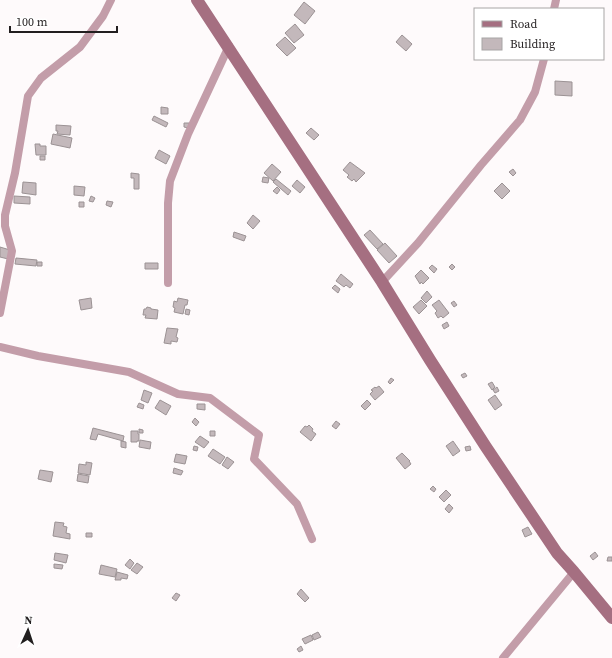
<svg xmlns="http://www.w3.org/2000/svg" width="612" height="658" viewBox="0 0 612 658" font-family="'Source Serif 4',serif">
  <rect width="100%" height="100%" fill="#fefafb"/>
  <path fill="#c3b8bb" stroke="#9b9294" d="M304,2L315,11L305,24L294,15Z
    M295,24L304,35L294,43L285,33Z
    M402,35L412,44L406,51L396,42Z
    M285,37L296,48L287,56L276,45Z
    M555,81L572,82V96L555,95Z
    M161,107L168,108V114H161Z
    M154,116L168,123L166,127L152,120Z
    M184,123H189L188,128L184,127Z
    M56,125L71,126L70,135L57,134L58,131H56Z
    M311,128L319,135L314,140L306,133Z
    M53,134L72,138L70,148L51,144Z
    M35,144H40V146H46V155H36Z
    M159,150L170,156L166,164L155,158Z
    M40,156H45V160H40Z
    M350,162L365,173L356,182L354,179L352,181L347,177L349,175L343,170Z
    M272,164L281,172L273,181L264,173Z
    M513,169L516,173L513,176L509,172Z
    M131,173L139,174V189H134V178H131Z
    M263,177L269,178L268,183L262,182Z
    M276,179L291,191L288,195L273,182Z
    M297,180L305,187L300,193L292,186Z
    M23,182L36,183V195L22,193Z
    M502,183L510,191L502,199L494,191Z
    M74,186L85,187L84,196L74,195Z
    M277,187L280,190L277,194L273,191Z
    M14,196L30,197V204L14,203Z
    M91,196L95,198L93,202L89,201Z
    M107,201L113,202L111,207L106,205Z
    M79,202H84V207H79Z
    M253,215L260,221L253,229L247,223Z
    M370,230L383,244L377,249L364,235Z
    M234,232L246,236L244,241L233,237Z
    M385,243L397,256L389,263L377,250Z
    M0,247L10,250L8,259L0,257Z
    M16,258L37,260L36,266L15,264Z
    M37,262H42V266H37Z
    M145,263H158V269H145Z
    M452,264L455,267L452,270L449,267Z
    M432,265L437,269L434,273L429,268Z
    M421,270L429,278L423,284L421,282L420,284L415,276Z
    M341,274L353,284L350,288L346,285L344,287L336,281Z
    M335,285L340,289L338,293L332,288Z
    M427,291L432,297L426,303L421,298Z
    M91,298L92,308L81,310L79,300Z
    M178,298L188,300L187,305H185L183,314L174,312L175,308L173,307L174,301L177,302Z
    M421,300L427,306L419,314L413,307Z
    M439,300L449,313L443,318L441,316L438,318L435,313L437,311L432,305Z
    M454,301L457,305L454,307L451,303Z
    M147,307L151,308V309L158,310L157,319L145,318L146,315H143L144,309H146Z
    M186,309L190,310L189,315L185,314Z
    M447,322L449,326L444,329L442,325Z
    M167,328L178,329L176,337L178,338L177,342L171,341V344L164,343Z
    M465,373L467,376L463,378L461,375Z
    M391,378L394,380L390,384L388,382Z
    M492,382L495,387L492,390L488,384Z
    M379,386L384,392L375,400L370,394L373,391L371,390L375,387L376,388Z
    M497,387L499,391L495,393L493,390Z
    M144,390L152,393L148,403L141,400Z
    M495,395L502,405L495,410L488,400Z
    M160,400L171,406L166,415L155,408Z
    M367,400L371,404L365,410L361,406Z
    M139,403L144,405L143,409L137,407Z
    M197,404H205V410L197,409Z
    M195,418L199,422L196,426L192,422Z
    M336,421L340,424L336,429L332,426Z
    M309,425L313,429L312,431L316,434L311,441L300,432L305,426L307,427Z
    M93,428L124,436L123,441L98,434L96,440L90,439Z
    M139,429L143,430V433H139Z
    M131,431H138V434H139V441H137V442H131Z
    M210,431H215V436H210Z
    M200,436L209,442L204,448L195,442Z
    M140,440L151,442L150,449L139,447Z
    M121,441L126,442V448L121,447Z
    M453,441L460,451L453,456L446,446Z
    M194,446L198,447L197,451L193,450Z
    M470,446L471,450L466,451L465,447Z
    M213,449L225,457L220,464L208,456Z
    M402,453L410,461H409L411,464L405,469L396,458Z
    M176,454L187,456L185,464L174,462Z
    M227,457L234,462L228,469L222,465Z
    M86,462L92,463L90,475L78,473L79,464L86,465Z
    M174,468L183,471L181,475L173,473Z
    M40,470L53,472L51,482L38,479Z
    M78,474L89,476L88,483L77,481Z
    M433,486L436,489L434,492L430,489Z
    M446,490L451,495L444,502L439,497Z
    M449,504L453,508L449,513L445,509Z
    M55,522L64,523L63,526L67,527L66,533L70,534V539L53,536Z
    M528,527L532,534L525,537L522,530Z
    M86,533H92V537H86Z
    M595,552L598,556L593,560L590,556Z
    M55,553L68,555L66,563L54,560Z
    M608,557H612V561H607Z
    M130,559L134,563L130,569L125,565Z
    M137,563L143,567L137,574L131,570Z
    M54,564L63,565L62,569L54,568Z
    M101,565L117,569L115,577L99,574Z
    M117,572L128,575L127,579L121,578V580H115Z
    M301,589L309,598L305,602L297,594Z
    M176,593L180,595L176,601L172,598Z
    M318,632L321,637L314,640L312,635Z
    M311,635L313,640L305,644L302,639Z
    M301,646L303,650L299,652L297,649Z"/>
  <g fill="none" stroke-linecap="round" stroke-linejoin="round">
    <path stroke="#c39da9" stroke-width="8" d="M554,9L556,0
      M382,282L418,243L481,165L520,120L535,92L544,59
      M168,283V203L170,181L188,134L229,46
      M0,313L12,251L5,226V215L15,173L28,96L41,78L80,47L103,16L111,0
      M0,347L38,356L129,372L178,394L210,398L259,435L254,459L297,504L312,539
      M503,658L574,572"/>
    <path stroke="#a56f81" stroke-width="12" d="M197,0L382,282L430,360L486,447L557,553L574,572L612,618"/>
  </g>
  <rect x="474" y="8" width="130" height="52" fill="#ffffff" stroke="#a7a5a5"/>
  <rect x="482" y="21" width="20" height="6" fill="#a56f81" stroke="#a7a5a5"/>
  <text x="510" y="28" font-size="12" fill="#221e1f">Road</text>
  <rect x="482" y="38" width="20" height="12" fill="#c3b8bb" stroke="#a7a5a5"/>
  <text x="510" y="48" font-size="12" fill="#221e1f">Building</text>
  <g transform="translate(28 630) rotate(3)" stroke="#ffffff" stroke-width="3" paint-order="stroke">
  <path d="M0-3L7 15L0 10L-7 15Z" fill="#221e1f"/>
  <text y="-6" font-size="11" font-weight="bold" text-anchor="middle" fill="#221e1f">N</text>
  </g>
  <path d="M10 26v6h107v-6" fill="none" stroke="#221e1f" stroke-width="2"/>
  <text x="16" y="26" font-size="12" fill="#221e1f" stroke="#ffffff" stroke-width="3" paint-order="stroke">100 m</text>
</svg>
